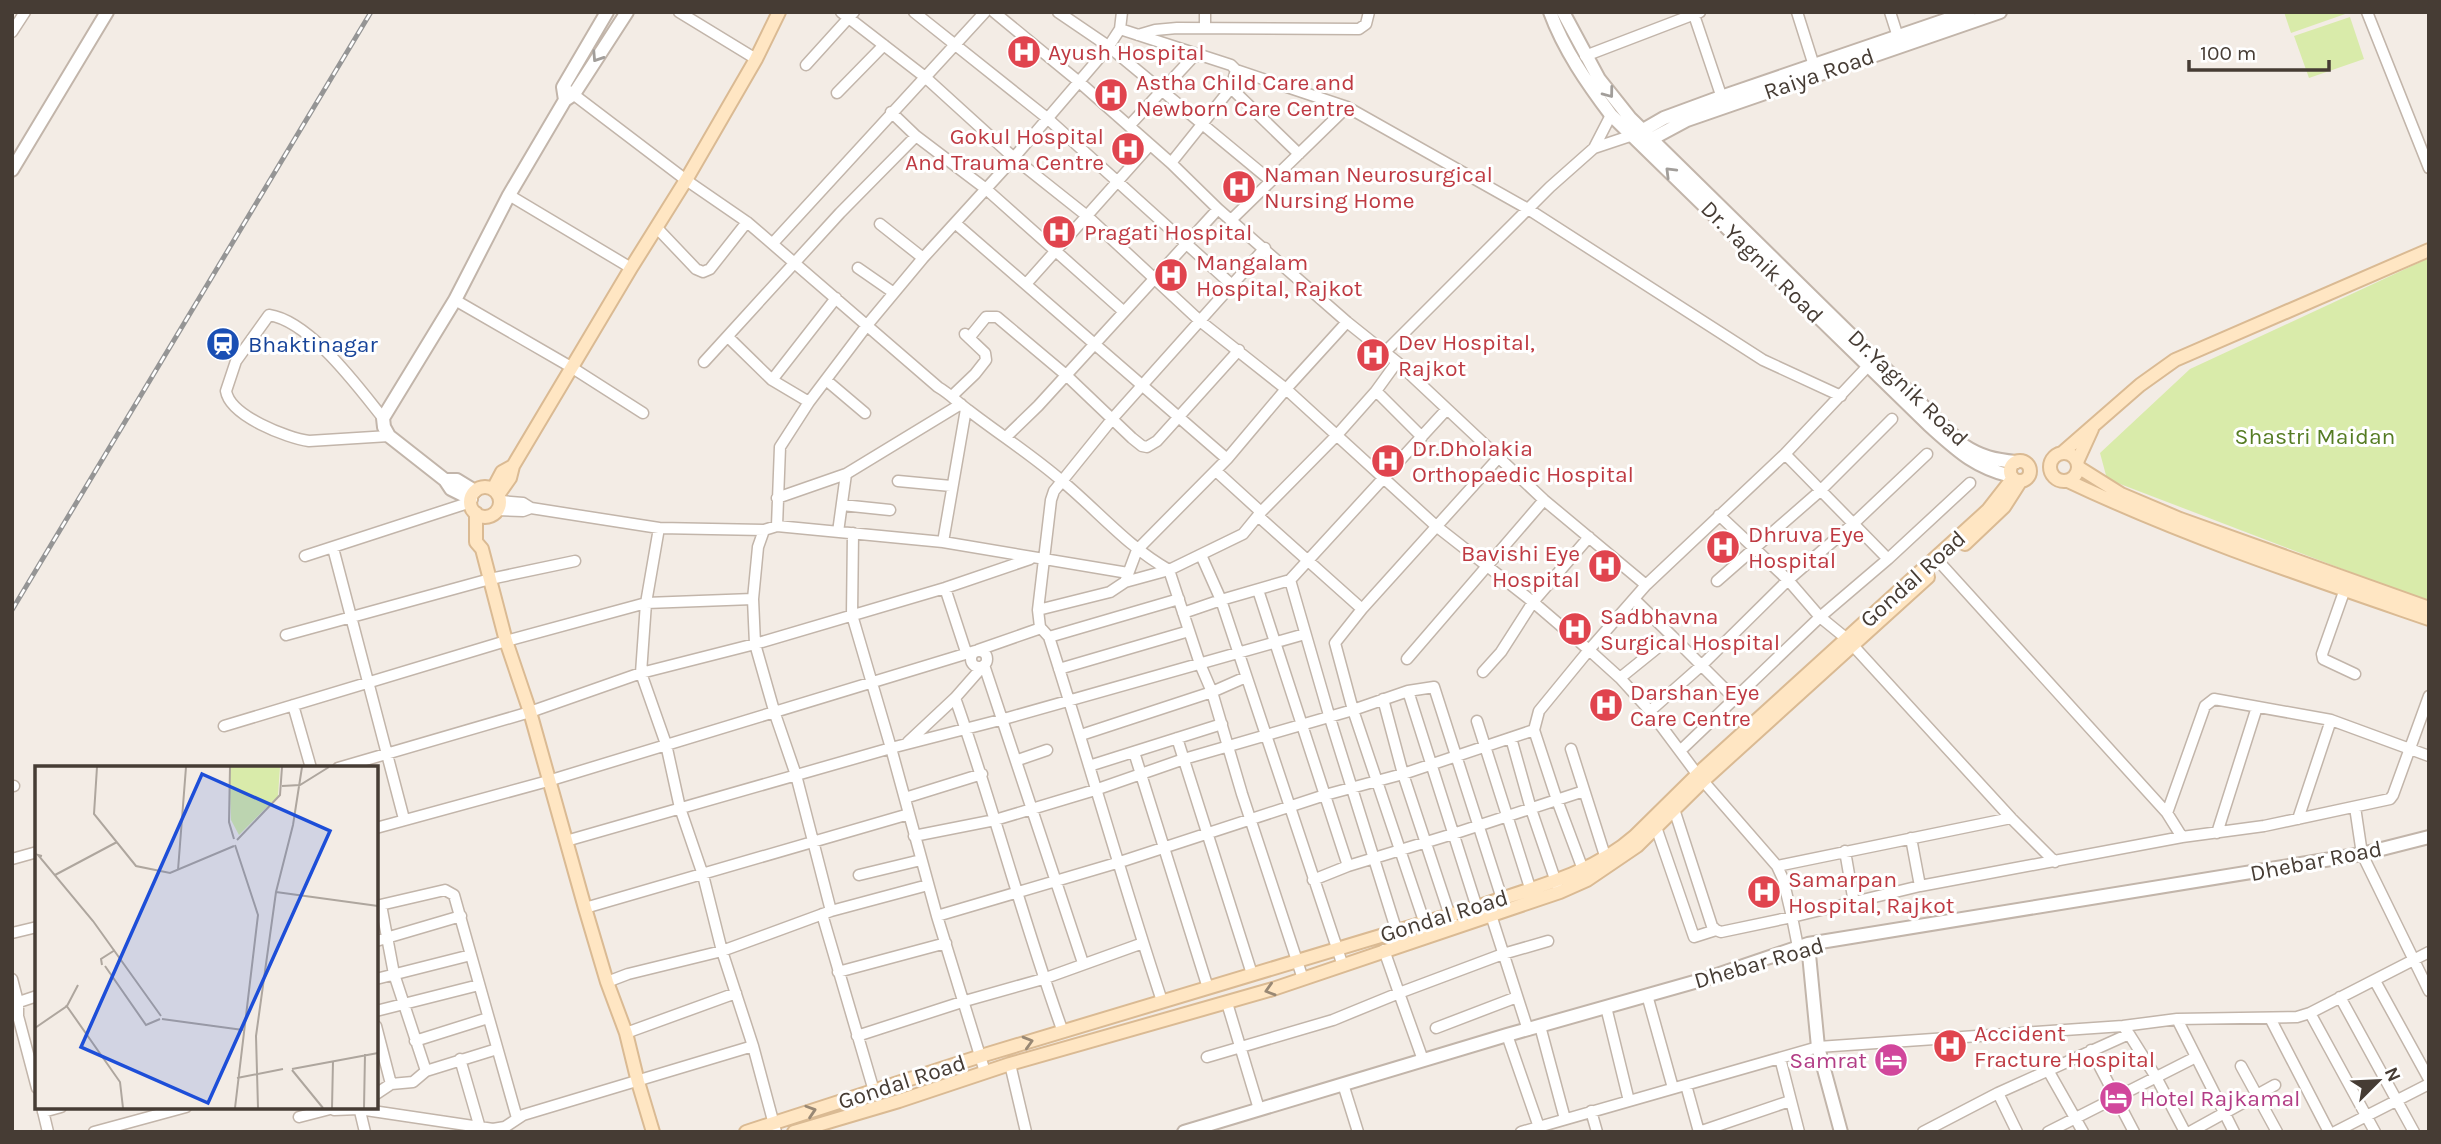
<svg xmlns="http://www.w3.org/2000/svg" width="2441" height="1144" viewBox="0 0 2441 1144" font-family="Karla,sans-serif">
  <rect width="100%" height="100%" fill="#f3ece5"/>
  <path fill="#d9ebaa" d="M2284,12H2348V13L2291,33Z
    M2350,17L2364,59L2309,78L2294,36Z
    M2429,258V602L2107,479L2100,453L2190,369Z"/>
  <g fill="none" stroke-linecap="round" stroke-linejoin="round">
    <g stroke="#c2b5aa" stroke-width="13">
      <path id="minor" d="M679,12L756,59
        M841,12L925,77L1014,158L1087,216L1200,321L1286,389L1436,526L1533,602L1589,650L1539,711L1534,730L1403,774L1325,795L1120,862L937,916L985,1072
        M914,12L1047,118L1232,285
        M994,12L1078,81L1171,163L1218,209L1347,322L1397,362L1544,500L1646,585
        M1058,12L1108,46L1271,181
        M1693,12L1723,101
        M1797,12L1816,72
        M1890,12L1898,37
        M2367,12L2429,168
        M1205,28V12
        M1120,29L1231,65L1236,70L1231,88L1171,163
        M12,32L25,12
        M1138,35L1155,30L1177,28L1359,29L1366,24L1369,12
        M1585,56L1700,12
        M806,65L854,12
        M1236,70L1347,107L1528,209L1763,360L1841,396
        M1231,88L1299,154
        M569,91L686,180L747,222L938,387C950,394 957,402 968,410C999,434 1032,455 1062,481C1098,511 1128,547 1169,570L1200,664L1212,692L1242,794L1303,979
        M837,93L884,45
        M891,112L916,136L986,189L1123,311
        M1129,126L1193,57L1199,56
        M1594,148L1633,135
        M509,195L631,268
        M1231,220L1347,107
        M955,223L1227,459
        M880,224L923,258
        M656,227L696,269L703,272L710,269L747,222
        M773,243L985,12
        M858,268L894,293
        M1026,284L1150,145
        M455,300L571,367L643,413
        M728,337L772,380L809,402
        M969,338L986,317H997L1066,375L1132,438L1142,446L1147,447L1157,441L1239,350
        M1385,352L1550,187L1594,148L1611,115
        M704,362L840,213L916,136
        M1868,366L1785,454L1646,585L1589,650L1620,678L1650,711L1697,774L1777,866L2011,818L2055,862
        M772,380L836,298
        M826,380L865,413
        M1376,391L1422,437
        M953,395L975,374L986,360L985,353L965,334
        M383,418C358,387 310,321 269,315L236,361L226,391C230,416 287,438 309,441L389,436
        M1006,437L1038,406L1218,209
        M1785,454L1888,559
        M1216,471L1261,512
        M898,481L951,486
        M777,498L846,474
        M842,505L890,510
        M531,508L659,528L764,530
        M497,510L523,511L531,508L523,503L500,501
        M1719,515L1788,580L1820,617L1847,639L2011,818
        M1258,516L1362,609
        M777,526L780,447L809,402L868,324L923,258L1005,168L1107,49L1120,29L1122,12
        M659,528L646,603L641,673L666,744L680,808L703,875L722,951L753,1046L776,1132
        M838,532L846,474L961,404
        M943,542L966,409
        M333,548L404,819
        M305,556L471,502
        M1942,565L2167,813
        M1290,580L1221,600L1343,966
        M1717,581L1820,491L1892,419
        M1125,582L1169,570L1243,534L1261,512L1337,435L1376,391L1397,362
        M945,588L966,652
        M2345,589L2322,654L2323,659L2355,674
        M1258,590L1348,866L1313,880
        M1634,599L1672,636
        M1038,610L1110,592L1125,582L1137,550L1227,459L1286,389L1347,322
        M1183,613L1221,600L1201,555
        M286,635L490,579L575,561
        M1049,637L1179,599
        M978,650L1041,628
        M971 659a8 8 0 1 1 16 0a8 8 0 1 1-16 0Z
        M1407,659L1544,500
        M1059,669L1189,631
        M1483,672L1501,652L1533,602L1589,537
        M1620,678L1672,636L1734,698
        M1408,691L1478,911
        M955,698C994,808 1023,922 1063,1032
        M1383,699L1403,774L1454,928
        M293,705L311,768
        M1650,711L1702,665L1788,580L1853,524L1927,454
        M1477,721L1532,894
        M224,726L506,641L646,603L753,599
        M1534,730L1557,800L1585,875
        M1081,735L1212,692L1246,677
        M1177,738L1252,974
        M1511,738L1531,809L1557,885
        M908,742L955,698L984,665L1083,963
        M1571,749L1607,862
        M1680,751L1820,617L1888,559L1970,483
        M1134,752L1208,988
        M1018,760L1047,750
        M1089,766L1222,724
        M338,768L530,712L641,673L755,644L945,588L1030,559
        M12,786H14
        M905,798L982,774
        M2355,807L2362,854L2429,991
        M1674,809L1712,926L1716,930L1721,932L1792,917L1783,879L1777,866
        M2298,819L2331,720
        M1656,827L1694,937L1716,930
        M376,828L548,781L975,651
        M2217,833L2257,707
        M914,836L995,820L1095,790L1184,759L1353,710L1408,691L1434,687L1504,905
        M2182,837L2167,813L2205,706L2214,699L2331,720L2429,756
        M1911,838L1920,886
        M566,841L891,748L852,615L853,533
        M1845,851L1854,903
        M12,859L37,852
        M1348,866L1453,834L1584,791
        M859,875L921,860
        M928,885L831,911L796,775L775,714L755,644L753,599L758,547L764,530L777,526L943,542L1128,573
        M381,905L394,974L426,1071L497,1049
        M376,906L445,890L454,895L517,1118
        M585,908L909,814
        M822,914L874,1091
        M1491,915L1528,1030
        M937,916L891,748L1004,719L1305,634
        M12,933L37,927
        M1429,936L1353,710L1335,643L1362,609L1500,456
        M376,941L461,916
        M1401,945L1329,715L1290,580L1447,409
        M1798,947L1792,917L1920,886L2182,837L2264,826L2390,799L2393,795L2429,696
        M1384,950L1399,993L1503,954L1548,941
        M838,972L946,943
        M12,979L18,1002V1016L37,1088
        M376,979L471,955
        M2375,981L2429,1079
        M607,982L628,974L722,951L831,911
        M1647,995L1673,1088
        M2340,997L2414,1132
        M1162,1001C1122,880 1088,758 1049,637L1040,627L1038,610L1051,500L1054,491L1113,418L1265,248
        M1227,1003L1259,1109
        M13,1004L37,996
        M1606,1007L1629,1101
        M376,1011L479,985
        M2310,1013L2375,1132
        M2270,1018L2329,1132
        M2177,1019L2234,1132
        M376,1026L391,1084L413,1082L426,1071
        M1540,1026L1565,1119
        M1436,1028L1517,997
        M626,1033L736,993
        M2129,1034L2156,1077L2185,1132
        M1507,1035L1540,1130
        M857,1036L965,1001L1043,979L1143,943
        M415,1041L488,1018
        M2091,1050L2134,1132
        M1207,1057L1333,1020L1399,993L1423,1060
        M1780,1058L1799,1132
        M460,1059L480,1128
        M1010,1064L1026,1132
        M2241,1066L2277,1132
        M2049,1072L2083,1132
        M1343,1084L1358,1132
        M1686,1085L1699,1132
        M1998,1093L2017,1132
        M376,1094L391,1084
        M42,1107L48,1132
        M329,1107L334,1110L359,1109L493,1129L505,1127L523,1115L753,1046
        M359,1107L365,1132
        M1591,1111L1597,1132
        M43,1112L61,1107
        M299,1117L330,1109
        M94,1132L186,1107
        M1521,1132L1818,1047L2123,1026L2177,1019L2297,1017L2310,1013L2429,952
        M1699,1132L1790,1101
        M1923,1132L1998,1093L2129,1034L2123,1026
        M2048,1132L2196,1057
        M2190,1132L2275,1085
        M2335,1132L2429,1084"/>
    </g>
    <g stroke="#c2b5aa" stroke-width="16">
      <path id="tertiary" d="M1550,12C1564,50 1587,83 1611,115L1929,425C1957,450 1974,467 2011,476
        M1563,12L1599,79L1630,118L1963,445C1981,457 1995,460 2016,462
        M565,100L563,87L607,12
        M1638,133L1664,118L1721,97L1969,12
        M1646,142L1687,120L2000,12
        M12,170L107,12
        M445,480H457L475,491
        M471,499L451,489L445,480L389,436L384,427L383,418L455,300L509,195L565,100L574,94L627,12
        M1808,944L1818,1047L1841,1132
        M1184,1132L1507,1035L1705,979L1808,944L2362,854L2429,837"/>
    </g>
    <g stroke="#daba93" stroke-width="16">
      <path id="secondary" d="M2062,453L2140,385L2175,360L2429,250
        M2050 467a14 14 0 1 1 28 0a14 14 0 1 1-28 0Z
        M2010 471a10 10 0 1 1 20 0a10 10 0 1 1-20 0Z
        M2077,462L2092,429
        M2078,467L2121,494L2180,519L2429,608
        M2068,481C2184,536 2307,577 2429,619
        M470 502a15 15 0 1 1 30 0a15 15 0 1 1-30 0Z
        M493,489L502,472L513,466
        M498,495L510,478L513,466L631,268L686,180L756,59L779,12
        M476,513V542L482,549L506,641L530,712L585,908L607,982L626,1033L638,1082L653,1132
        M1965,544L2004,507L2020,482
        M746,1132L981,1056L1477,907C1531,888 1591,875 1635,836L1703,769L1988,510L2013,478
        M794,1132L899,1101L1010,1064L1273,989L1560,892L1587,880L1637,846L1704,780L1928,577"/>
    </g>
    <use href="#minor" stroke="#fff" stroke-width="10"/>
    <use href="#tertiary" stroke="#fff" stroke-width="12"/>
    <use href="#secondary" stroke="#ffe6c3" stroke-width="12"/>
    <g stroke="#959595" stroke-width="5">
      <path id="rail" d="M12,610L371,12"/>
    </g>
    <use href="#rail" stroke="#fff" stroke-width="2.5" stroke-dasharray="8" stroke-linecap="butt"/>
  </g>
  <defs><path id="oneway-chevron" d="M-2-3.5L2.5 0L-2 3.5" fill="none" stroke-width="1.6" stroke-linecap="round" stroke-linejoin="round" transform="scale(1.75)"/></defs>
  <g stroke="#a29e9a">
    <use href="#oneway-chevron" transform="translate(597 57) rotate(123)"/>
    <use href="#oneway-chevron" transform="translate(1609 93) rotate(53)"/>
    <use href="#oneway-chevron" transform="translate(1670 172) rotate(-135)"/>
  </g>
  <g stroke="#998874">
    <use href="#oneway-chevron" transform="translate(1270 990) rotate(163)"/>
    <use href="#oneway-chevron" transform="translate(1028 1042) rotate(-16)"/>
    <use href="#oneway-chevron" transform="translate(811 1111) rotate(-18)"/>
  </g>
  <defs>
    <g id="hospital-disc" transform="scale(1.75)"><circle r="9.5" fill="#e0444e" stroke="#fff"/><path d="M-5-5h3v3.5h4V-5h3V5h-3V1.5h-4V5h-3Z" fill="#fff"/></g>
    <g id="station-disc" transform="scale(1.75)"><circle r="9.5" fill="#1a4fb4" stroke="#fff"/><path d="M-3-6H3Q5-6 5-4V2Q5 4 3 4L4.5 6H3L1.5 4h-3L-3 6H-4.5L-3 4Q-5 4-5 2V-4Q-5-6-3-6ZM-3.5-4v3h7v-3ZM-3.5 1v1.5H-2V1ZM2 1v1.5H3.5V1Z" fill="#fff"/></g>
    <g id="hotel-disc" transform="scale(1.75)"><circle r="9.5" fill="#d1479c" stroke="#fff"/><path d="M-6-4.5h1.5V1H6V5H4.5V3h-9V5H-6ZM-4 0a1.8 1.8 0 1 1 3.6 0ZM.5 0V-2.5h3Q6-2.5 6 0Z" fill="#fff"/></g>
  </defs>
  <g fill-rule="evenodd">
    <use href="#hospital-disc" x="1024" y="52"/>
    <use href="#hospital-disc" x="1111" y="95"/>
    <use href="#hospital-disc" x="1128" y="149"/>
    <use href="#hospital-disc" x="1239" y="187"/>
    <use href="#hospital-disc" x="1059" y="232"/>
    <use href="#hospital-disc" x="1171" y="275"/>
    <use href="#station-disc" x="223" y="344"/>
    <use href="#hospital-disc" x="1373" y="355"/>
    <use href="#hospital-disc" x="1388" y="461"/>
    <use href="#hospital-disc" x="1723" y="547"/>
    <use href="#hospital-disc" x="1605" y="566"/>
    <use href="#hospital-disc" x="1575" y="629"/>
    <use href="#hospital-disc" x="1606" y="705"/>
    <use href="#hospital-disc" x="1764" y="892"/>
    <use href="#hospital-disc" x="1950" y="1046"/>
    <use href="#hotel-disc" x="1891" y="1060"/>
    <use href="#hotel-disc" x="2116" y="1098"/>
  </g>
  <g text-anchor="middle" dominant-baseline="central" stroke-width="6" stroke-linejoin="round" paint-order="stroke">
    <g font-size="23" fill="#be3a42" stroke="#fff" text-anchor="start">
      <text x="1048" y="52">Ayush Hospital</text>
      <text x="1136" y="82">Astha Child Care and<tspan x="1136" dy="26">Newborn Care Centre</tspan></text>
      <text x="1104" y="136" text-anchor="end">Gokul Hospital<tspan x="1104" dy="26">And Trauma Centre</tspan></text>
      <text x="1264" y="174">Naman Neurosurgical<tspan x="1264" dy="26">Nursing Home</tspan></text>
      <text x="1084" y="232">Pragati Hospital</text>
      <text x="1196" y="262">Mangalam<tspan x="1196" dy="26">Hospital, Rajkot</tspan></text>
      <text x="1398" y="342">Dev Hospital,<tspan x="1398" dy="26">Rajkot</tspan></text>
      <text x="1412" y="448">Dr.Dholakia<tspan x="1412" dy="26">Orthopaedic Hospital</tspan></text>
      <text x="1748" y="534">Dhruva Eye<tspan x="1748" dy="26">Hospital</tspan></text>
      <text x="1580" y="553" text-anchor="end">Bavishi Eye<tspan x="1580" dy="26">Hospital</tspan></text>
      <text x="1600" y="616">Sadbhavna<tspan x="1600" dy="26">Surgical Hospital</tspan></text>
      <text x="1630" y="692">Darshan Eye<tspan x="1630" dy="26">Care Centre</tspan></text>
      <text x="1788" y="879">Samarpan<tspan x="1788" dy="26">Hospital, Rajkot</tspan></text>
      <text x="1974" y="1033">Accident<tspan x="1974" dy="26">Fracture Hospital</tspan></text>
    </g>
    <g font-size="23" fill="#463c34" stroke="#fff">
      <text transform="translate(1819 74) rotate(-19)">Raiya Road</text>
      <text transform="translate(1762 262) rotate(45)">Dr. Yagnik Road</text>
      <text transform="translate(1908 388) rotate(44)">Dr.Yagnik Road</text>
      <text transform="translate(1913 579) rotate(-42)">Gondal Road</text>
      <text transform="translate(2316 861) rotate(-11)">Dhebar Road</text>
      <text transform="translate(1444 916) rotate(-17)">Gondal Road</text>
      <text transform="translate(1759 963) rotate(-16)">Dhebar Road</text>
      <text transform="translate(902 1082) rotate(-18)">Gondal Road</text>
    </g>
    <g font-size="23" fill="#164399" stroke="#fff" text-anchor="start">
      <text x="248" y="344">Bhaktinagar</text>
    </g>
    <g font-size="23" fill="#557c23" stroke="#fff">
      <text x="2315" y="436">Shastri Maidan</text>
    </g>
    <g font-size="23" fill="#b23c85" stroke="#fff" text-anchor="end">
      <text x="1867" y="1060">Samrat</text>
      <text x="2140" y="1098" text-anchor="start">Hotel Rajkamal</text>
    </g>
  </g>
  <g transform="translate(35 766)">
    <rect width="343" height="343" fill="#f3ece5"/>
    <path d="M194,1H245L243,30L204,69L196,54Z" fill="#d9ebaa"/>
    <path fill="none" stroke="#aea69e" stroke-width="2" d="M62,1L59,48L101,100L135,107L199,80M195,1L194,56L199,73M247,20L265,19L294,1M202,74L245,29L247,1M200,79L223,149L200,342M7,90L3,89L58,155L126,250M143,104L151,1M20,109L82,76M241,126L343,140M67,199L66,193L80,184M70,200L111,259L125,253M31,239L85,316L88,342M127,253L208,264M0,262L32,240L43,219M257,303L343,287M257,304L288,342M202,312L248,303M223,342L221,270L241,126L258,59L267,1M297,342L298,295M329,342L330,288"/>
    <path fill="#1d4ed8" fill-opacity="0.15" stroke="#1d4ed8" stroke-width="3.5" d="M167,8L295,65L173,337L46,281Z"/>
    <rect width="343" height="343" fill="none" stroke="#463c34" stroke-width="3.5"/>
  </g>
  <rect width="2441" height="1144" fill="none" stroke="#463c34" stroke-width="28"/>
  <g transform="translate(2378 1081) rotate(66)" stroke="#ffffff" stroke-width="5" paint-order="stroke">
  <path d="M0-5L12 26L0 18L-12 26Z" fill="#463c34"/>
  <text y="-10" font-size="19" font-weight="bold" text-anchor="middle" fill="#463c34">N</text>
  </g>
  <path d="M2189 60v10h140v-10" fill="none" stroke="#463c34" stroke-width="3.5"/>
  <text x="2200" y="60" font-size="21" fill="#463c34" stroke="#ffffff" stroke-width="5" paint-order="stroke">100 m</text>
</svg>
